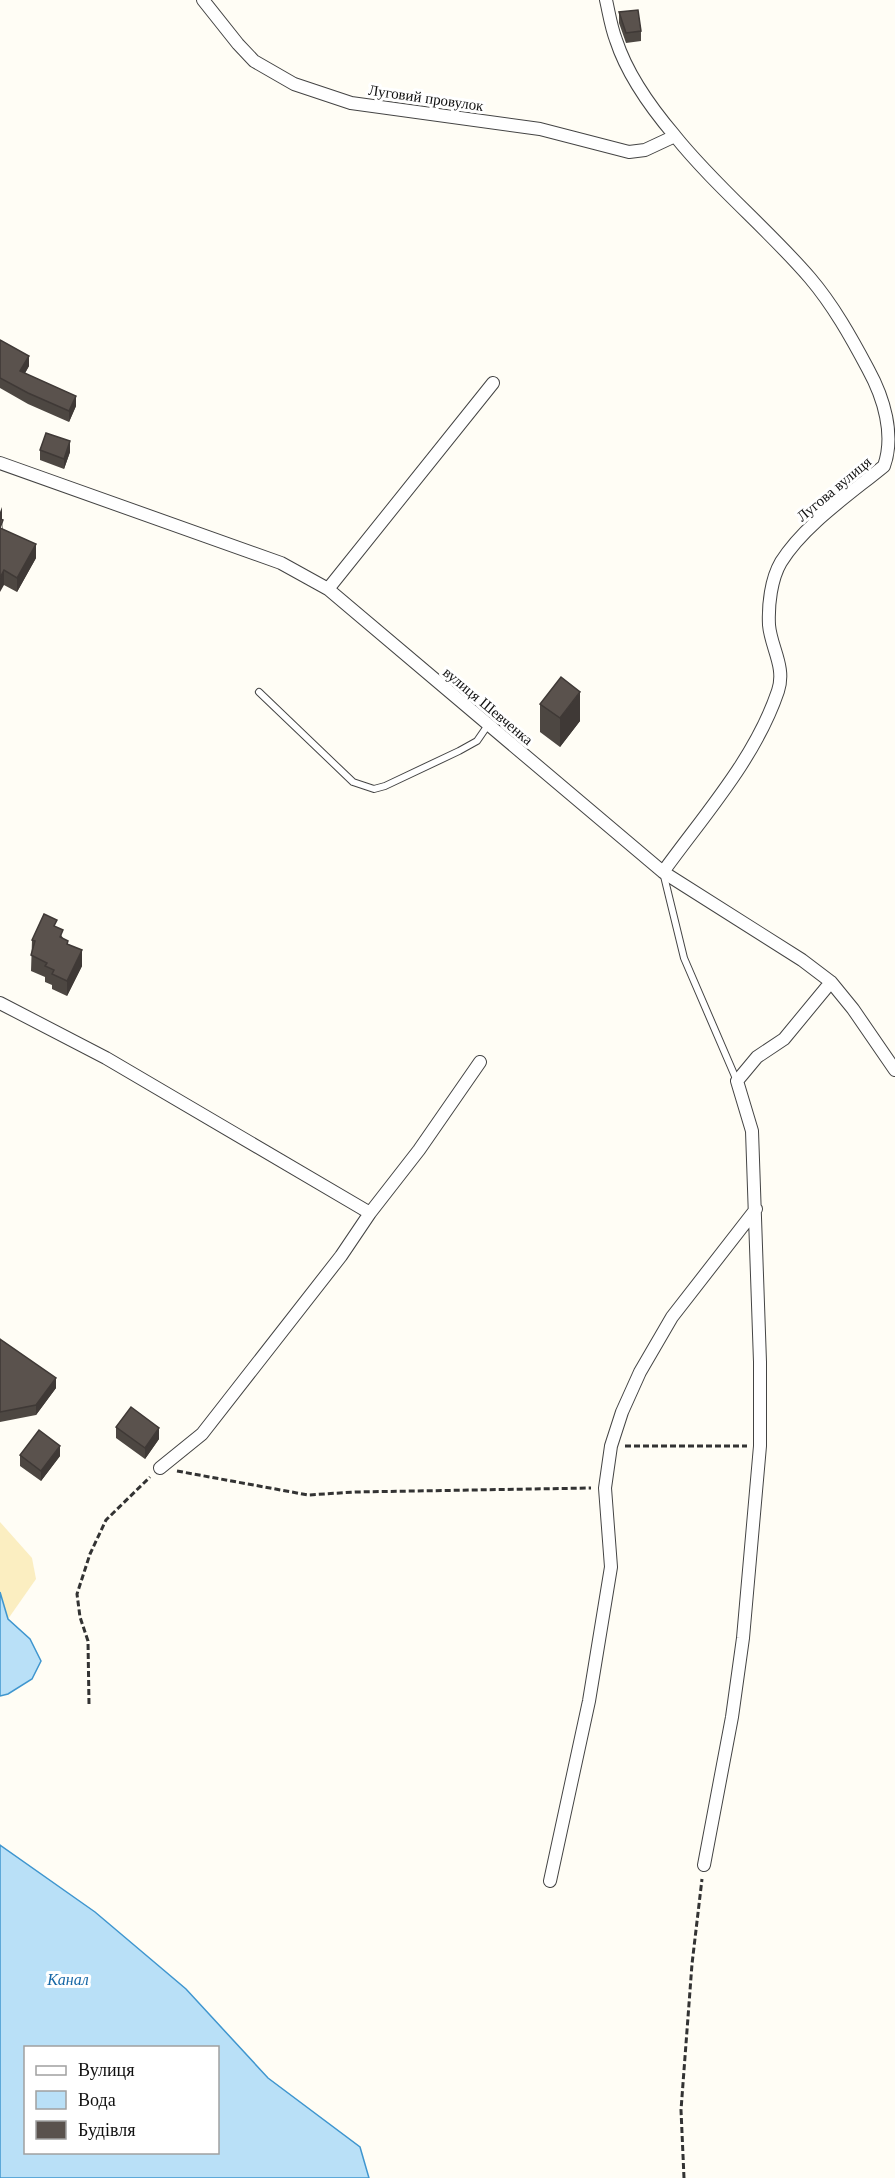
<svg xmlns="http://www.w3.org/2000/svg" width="895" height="2178" viewBox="0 0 895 2178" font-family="'Times New Roman',serif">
  <rect width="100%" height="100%" fill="#fffdf5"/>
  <path fill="#fbeec1" d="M0,1522L32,1558L36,1579L8,1619L0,1592Z"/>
  <path fill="#b9e0f7" stroke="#3f96cf" stroke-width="1.5" fill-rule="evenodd" d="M0,1592L8,1619L30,1639L41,1661L32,1679L8,1694L0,1696Z
    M0,1845L95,1912L186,1989L268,2078L360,2147L369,2178H0ZM26,2048H218V2152H26Z"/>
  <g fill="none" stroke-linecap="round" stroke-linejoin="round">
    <g stroke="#444" stroke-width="8">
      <path id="lane" d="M259,692L353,782L374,789L385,786L459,751L477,741L488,725
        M663,872L684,958L737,1081"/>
    </g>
    <g stroke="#444" stroke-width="14">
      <path id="street" d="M203,0L238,44L254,61L294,84L351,103L540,129L629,152L645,150L675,136
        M606,0C609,13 611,27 616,40C627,74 652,109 675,136C715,186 768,229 810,278C833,305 851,337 868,369C884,398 895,435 884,466C850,494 804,525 781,562C771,579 768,605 769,625C771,648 786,667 778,691C755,759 704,815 663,872
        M0,463L281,563L328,589L663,872L802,960L831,982L853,1009L895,1070
        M328,589L493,383
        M0,1003L106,1058L370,1213L419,1150L480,1062
        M160,1468L202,1434L341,1256L370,1213
        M704,1865L732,1717L743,1638L760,1446V1362L752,1131L737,1081L757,1057L784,1039L831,982
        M550,1881L589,1701L611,1567L605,1488L611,1446L622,1412L640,1372L672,1317L756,1209"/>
    </g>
    <path stroke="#333" stroke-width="3" stroke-dasharray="6 3" stroke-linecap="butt" d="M625,1446H747
      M177,1471L308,1495L355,1492L591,1488
      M89,1704L88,1641L80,1617L77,1594L90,1554L106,1520L150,1477
      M684,2178L681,2110L692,1964L702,1879"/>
    <use href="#lane" stroke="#fff" stroke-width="6"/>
    <use href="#street" stroke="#fff" stroke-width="12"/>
  </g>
  <path fill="#4d4742" d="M619,12L641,31V41L626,43L619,23Z
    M0,340L29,366L25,373L76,406L69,422L28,404L0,388Z
    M40,450L70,452L64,469L40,460Z
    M2,520L3,529L36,558L17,592L4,585Z
    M540,704L580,721L560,747L540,732Z
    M57,928L63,938L68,944L82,966L67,996L52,989V985L45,982V977L31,971L32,940Z
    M0,1339L56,1388L36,1415L0,1422Z
    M116,1427L159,1439L145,1459L116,1438Z
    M20,1455L60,1456L41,1481L20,1466Z"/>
  <path fill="#3f3936" d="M29,356V366L20,382V371Z
    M76,396V406L69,422V411Z
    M70,441V452L64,469V459Z
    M2,507V522L0,526V512Z
    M36,544V558L17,592V578Z
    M4,570V585L0,592V578Z
    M580,692V721L560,747V718Z
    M82,950V966L67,996V981Z
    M56,1378V1388L36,1415V1405Z
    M159,1428V1439L145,1459V1448Z
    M60,1446V1456L41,1481V1471Z"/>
  <path fill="#5a524d" stroke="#3f3936" stroke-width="1.5" d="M638,10L641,31L626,33L619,12Z
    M0,340L29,356L20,371L76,396L69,411L28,393L0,378Z
    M46,433L70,441L64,459L40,450Z
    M0,519L3,520L0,528Z
    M0,528L36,544L17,578L4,570L0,578Z
    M561,677L580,692L560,718L540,704Z
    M44,914L57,920L54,926L63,930L60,937L68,941L67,944L82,950L67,981L52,974L54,970L45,966L47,963L31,955L35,941L32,940Z
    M0,1339L56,1378L36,1405L0,1412Z
    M131,1407L159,1428L145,1448L116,1427Z
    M39,1430L60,1446L41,1471L20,1455Z"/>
  <g text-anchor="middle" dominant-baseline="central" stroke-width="6" stroke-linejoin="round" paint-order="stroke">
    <g font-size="15" fill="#111" stroke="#fff">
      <text transform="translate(426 98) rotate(8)">Луговий провулок</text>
      <text transform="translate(834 489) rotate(-40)">Лугова вулиця</text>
      <text transform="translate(488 706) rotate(40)">вулиця Шевченка</text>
    </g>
    <g font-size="16" font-style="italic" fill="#1768a6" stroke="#fff">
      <text x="68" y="1979">Канал</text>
    </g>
  </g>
  <rect x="24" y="2046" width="195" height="108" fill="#ffffff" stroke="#a0a0a0" stroke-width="1.5"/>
  <rect x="36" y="2066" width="30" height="9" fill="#ffffff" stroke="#a0a0a0" stroke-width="1.5"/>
  <text x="78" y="2076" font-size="18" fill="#111111">Вулиця</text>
  <rect x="36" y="2091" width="30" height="18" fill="#b9e0f7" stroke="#a0a0a0" stroke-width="1.5"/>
  <text x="78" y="2106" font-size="18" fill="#111111">Вода</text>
  <rect x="36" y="2121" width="30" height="18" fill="#5a524d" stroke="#a0a0a0" stroke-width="1.5"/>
  <text x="78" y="2136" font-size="18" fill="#111111">Будівля</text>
</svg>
